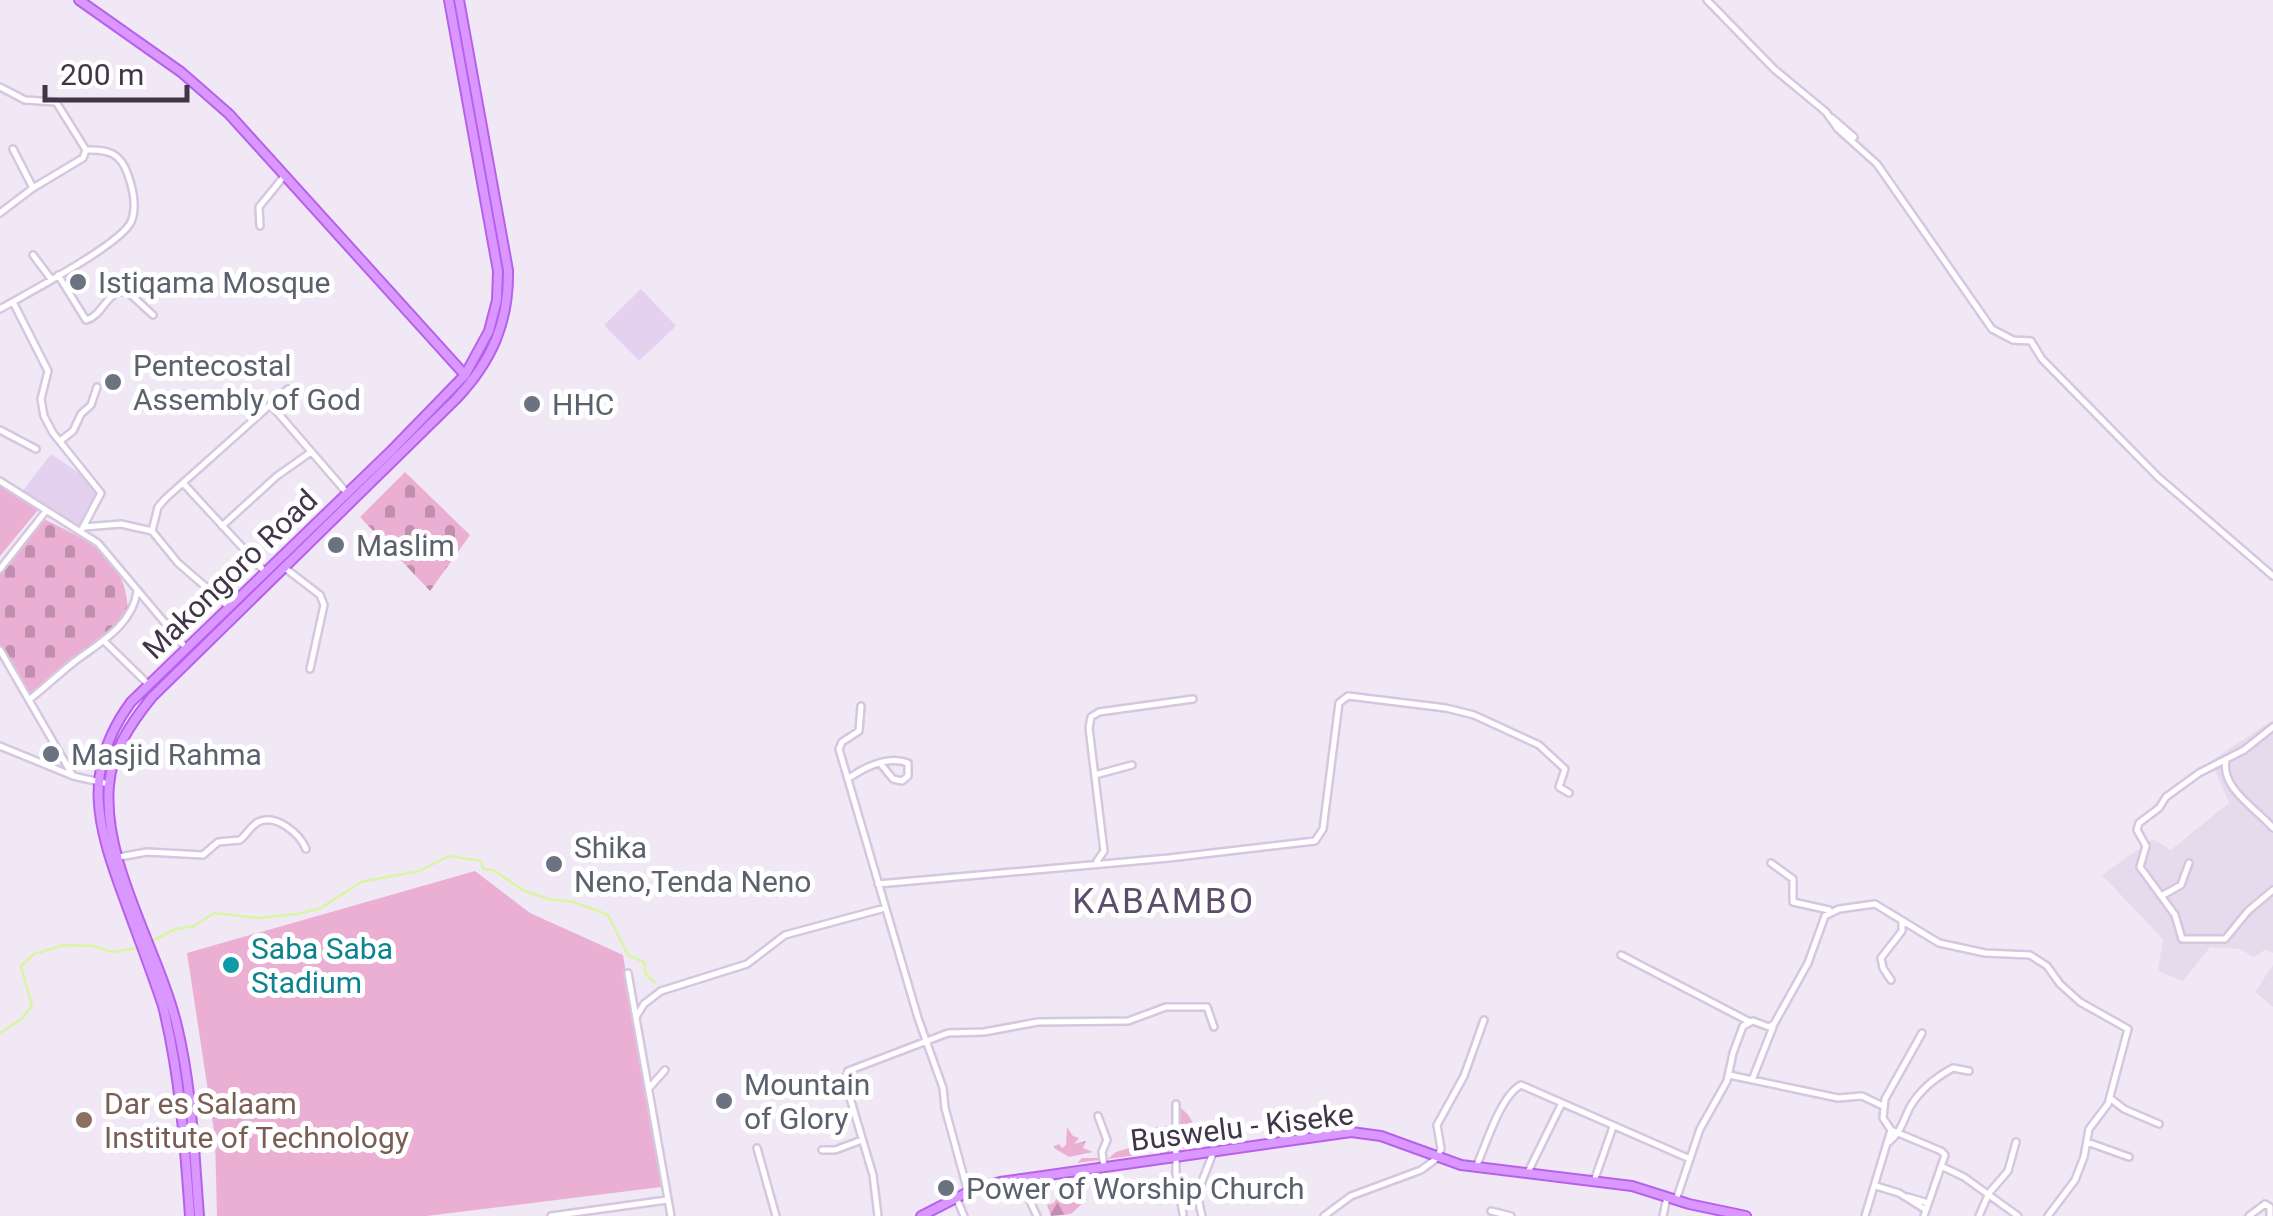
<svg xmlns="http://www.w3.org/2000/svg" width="2273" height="1216" viewBox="0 0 2273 1216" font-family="Roboto,sans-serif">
  <defs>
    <pattern id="forest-firs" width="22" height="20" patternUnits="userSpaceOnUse" patternTransform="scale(2.5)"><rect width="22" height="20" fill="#ebafd4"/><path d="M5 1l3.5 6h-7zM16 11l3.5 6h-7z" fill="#c08fae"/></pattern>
    <pattern id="cemetery-stones" width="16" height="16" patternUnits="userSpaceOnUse" patternTransform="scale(2.5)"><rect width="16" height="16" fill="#ebafd4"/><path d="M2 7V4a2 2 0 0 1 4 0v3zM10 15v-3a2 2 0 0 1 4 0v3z" fill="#c08fae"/></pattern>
  </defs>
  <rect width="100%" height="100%" fill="#f0e8f5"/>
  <path fill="#e6daed" d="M2273,720V953L2266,949L2254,957L2240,949L2210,947L2183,981L2158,971L2163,939L2102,875L2153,839L2171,850L2229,803L2211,761Z
    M2273,965V1007L2255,992Z"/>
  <path fill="#e4d1ef" d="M641,289L676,326L639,361L604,325Z
    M51,454L103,489L80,531L22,492Z"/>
  <path fill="#ebafd4" d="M0,477L43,504L0,556Z
    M475,871L530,913L623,955L661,1187L426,1216H217L215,1137L187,953Z
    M1178,1106C1194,1117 1195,1128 1199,1146L1184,1149L1176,1145L1171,1120Z
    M1167,1126L1171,1128L1174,1147L1180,1151L1173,1150L1160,1156L1159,1145L1153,1137L1156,1127Z
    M1148,1127L1146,1154L1077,1163L1082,1158H1109L1116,1152L1132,1147L1131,1130Z"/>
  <path fill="url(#forest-firs)" d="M1067,1127L1073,1136L1079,1138L1074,1144L1086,1141L1083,1148L1093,1152L1069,1157L1054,1148V1146L1059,1144L1062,1148L1066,1145Z
    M1063,1186L1087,1199L1071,1214L1051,1216L1047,1205L1054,1203Z"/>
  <path fill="url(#cemetery-stones)" d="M405,472L470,535L430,591L360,517Z
    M44,519C86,540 125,555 128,608L110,631L32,696L0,646V569Z"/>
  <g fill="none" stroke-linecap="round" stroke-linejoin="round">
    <path stroke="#d8f5a1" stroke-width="2.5" d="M149,942L176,929L194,926L214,913L259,918L297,914L321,908L361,882L419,871L449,856L481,861L483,869L493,870L523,890L548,899L574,902L608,915L628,955L644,962L646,974L654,982
      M0,1033L20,1020L32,1006L21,966L34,954L64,945L92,946L113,952L138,948"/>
    <g stroke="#d5c7df" stroke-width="10">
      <path id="minor" d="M1707,0L1774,69L1826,112L1838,129L1877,164L1992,329L2013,340L2031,341L2042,359L2158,477L2273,576
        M0,87L25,100L56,102L86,150L83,158L33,188L0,213
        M1832,118L1854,137
        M13,149L33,188
        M260,226L259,207L285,175
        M33,255L51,279
        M58,275L86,320C102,316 105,295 122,291L130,294L153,315
        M13,302L48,371L41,399L44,416L53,433L101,493L81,531
        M0,309C26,294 120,245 131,222C137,208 133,189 128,175C121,153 108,149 86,150
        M271,405L347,493
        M0,430L36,449
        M60,441L73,431L81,414L91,405L97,387
        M0,481L98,543L186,648
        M183,483L265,572
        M222,526L277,476L311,452
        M84,527L121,524L152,531L178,563L229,607
        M152,531L158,507L166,498L288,389
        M285,568L320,595L324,605L310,669
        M0,569L46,511
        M105,642L148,684
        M0,650L73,776
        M30,699C45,687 59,674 74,662C99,643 133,625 137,591
        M861,706L859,731L842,742L839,749L918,1018L943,1088L945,1108L968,1192
        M2273,727L2244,750L2199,773L2166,797L2159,808L2139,823L2137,830L2146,846L2140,867L2175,915L2182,939H2225L2248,911L2273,890
        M0,746L73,776L109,784
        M2226,760C2220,788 2257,809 2273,828
        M1095,775L1132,765
        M849,778C865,767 888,755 908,763V776L902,781L893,779L880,763
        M119,857L147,852L203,855L218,842L240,840C246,835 251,826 258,822C276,813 300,834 306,849
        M1097,861L1104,851L1089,728L1091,717L1099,712L1193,699
        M1771,863L1793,879V902L1829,910
        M878,884L1169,858L1315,841L1323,829L1339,703L1348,696L1446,708L1474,715L1539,745L1565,769L1559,787L1569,793
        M2163,895L2181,885L2189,863
        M1621,955L1750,1022
        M628,973L671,1216
        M1891,980L1883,968L1881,958L1902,931V922
        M636,1017L644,1004L661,991L747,964L785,935L885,908
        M1922,1033L1885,1099L1883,1118L1891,1130L1941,1151L1945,1155L1924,1216
        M1729,1075L1838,1098L1862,1096L1883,1106
        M1752,1080L1773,1027
        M650,1087L665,1070
        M2110,1098L2124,1109L2159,1124
        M1176,1104V1174L1183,1214
        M1098,1116L1107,1140L1102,1152L1104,1167
        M1889,1142C1901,1132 1903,1121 1910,1107C1920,1090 1936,1077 1953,1068L1969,1071
        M2087,1142L2129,1157
        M757,1148L776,1216
        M822,1150H835L862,1140
        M1477,1165C1486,1144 1501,1095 1521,1085L1690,1159
        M1943,1167L1964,1177L2018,1216
        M1527,1174L1561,1105
        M1019,1178L1037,1216
        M1594,1181L1613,1127
        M1876,1186L1899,1193L1926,1210
        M956,1197L964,1216
        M1908,1197L1928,1203
        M1676,1200L1700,1129L1727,1081L1733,1053L1743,1026L1753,1021L1769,1027L1774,1024L1808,963L1825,916L1839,909L1875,904L1939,943L1985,953L2030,955L2047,966L2060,984L2080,1002L2128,1029L2108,1104L2089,1129L2084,1157L2075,1180L2048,1216
        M1491,1211L1511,1216
        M551,1216L667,1200
        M878,1216L873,1175L845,1081L848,1071L948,1033L984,1032L1038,1022L1128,1021L1166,1007H1207L1214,1027
        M1202,1216L1197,1194L1213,1153
        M1324,1216L1351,1196L1421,1170L1436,1159L1441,1149L1437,1125L1464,1076L1484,1020
        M1663,1216L1667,1197
        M1865,1216L1891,1130
        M1979,1216L1989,1193L2008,1171L2016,1142
        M2249,1216L2265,1204L2270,1207V1216"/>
    </g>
    <g stroke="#b860eb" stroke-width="12">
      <path id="major" d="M79,0L181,72L229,114L465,375
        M190,1216C185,1145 180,1075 163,1006C151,970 137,934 124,898C97,825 81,770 131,702L392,450L465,375L489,331L497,300L498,271L449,0
        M199,1216C194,1153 192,1088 177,1026C159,951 102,863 109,785C112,751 131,723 152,697L456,399C492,361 509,322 508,270L459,0
        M921,1216L968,1192L1000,1182L1351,1132L1381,1136L1461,1165L1632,1186L1689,1204L1746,1216"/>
    </g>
    <use href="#minor" stroke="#fff" stroke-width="5"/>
    <use href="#major" stroke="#da97ff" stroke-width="8"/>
  </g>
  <g fill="#6b7280" stroke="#fff" stroke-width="4">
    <circle cx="78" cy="282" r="10"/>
    <circle cx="113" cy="382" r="10"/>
    <circle cx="532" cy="404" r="10"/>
    <circle cx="336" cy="545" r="10"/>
    <circle cx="51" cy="754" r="10"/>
    <circle cx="554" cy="864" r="10"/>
    <circle cx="724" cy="1101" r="10"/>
    <circle cx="946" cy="1188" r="10"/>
  </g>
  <circle fill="#0f9aa8" stroke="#fff" stroke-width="4" cx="231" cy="965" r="10"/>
  <circle fill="#8d6e63" stroke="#fff" stroke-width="4" cx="84" cy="1120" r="10"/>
  <g text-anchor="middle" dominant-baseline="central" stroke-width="10" stroke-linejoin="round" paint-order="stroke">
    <g font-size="30" fill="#5b616d" stroke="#fff" text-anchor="start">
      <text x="98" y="282">Istiqama Mosque</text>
      <text x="133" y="365">Pentecostal<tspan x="133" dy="34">Assembly of God</tspan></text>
      <text x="552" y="404">HHC</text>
      <text x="356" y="545">Maslim</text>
      <text x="71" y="754">Masjid Rahma</text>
      <text x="574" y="847">Shika<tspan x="574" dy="34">Neno,Tenda Neno</tspan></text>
      <text x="744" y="1084">Mountain<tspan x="744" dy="34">of Glory</tspan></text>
      <text x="966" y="1188">Power of Worship Church</text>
    </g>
    <g font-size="30" fill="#403649" stroke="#fff">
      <text transform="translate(230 574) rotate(-44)">Makongoro Road</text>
      <text transform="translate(1242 1127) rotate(-7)">Buswelu - Kiseke</text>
    </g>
    <g font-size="30" fill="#0d838f" stroke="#fff" text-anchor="start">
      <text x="251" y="948">Saba Saba<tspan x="251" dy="34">Stadium</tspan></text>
    </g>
    <g font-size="30" fill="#785e54" stroke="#fff" text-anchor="start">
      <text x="104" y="1103">Dar es Salaam<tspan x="104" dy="34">Institute of Technology</tspan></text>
    </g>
    <g font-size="35" letter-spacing="2.5" fill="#5d4d6c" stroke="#fff">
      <text x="1164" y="901">KABAMBO</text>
    </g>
  </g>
  <path d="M45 85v15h142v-15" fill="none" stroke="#403649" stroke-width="5"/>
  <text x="60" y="85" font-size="30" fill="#403649" stroke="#ffffff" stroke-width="8" paint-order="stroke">200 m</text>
</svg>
